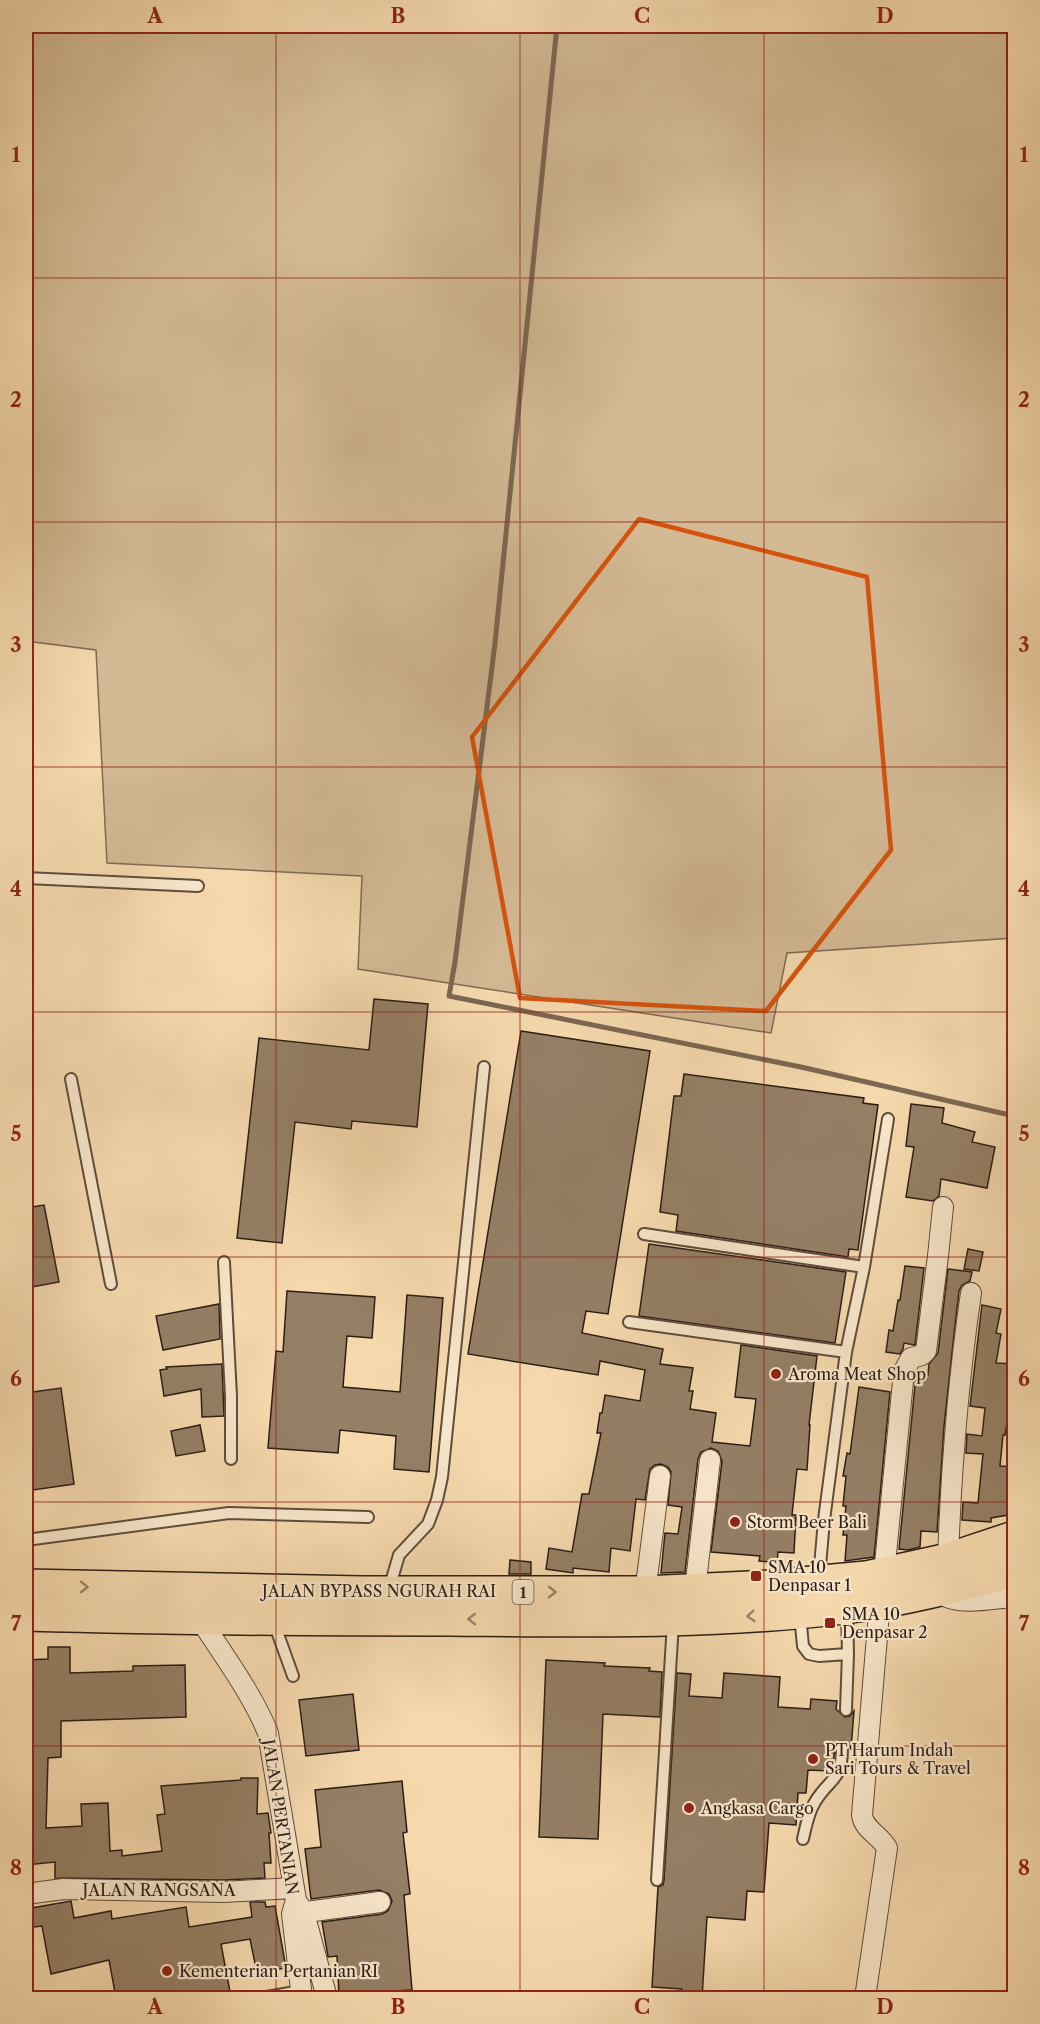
<svg xmlns="http://www.w3.org/2000/svg" width="1040" height="2024" viewBox="0 0 1040 2024" font-family="'Libre Caslon Text',serif">
  <rect width="100%" height="100%" fill="#f5d9ad"/>
  <filter id="stains"><feTurbulence type="fractalNoise" baseFrequency=".00333" numOctaves="4"/><feColorMatrix values="0 0 0 0 .2 0 0 0 0 .09 0 0 0 0 .02 0 0 0 .5 -.17"/></filter>
  <radialGradient id="worn" r=".72"><stop offset=".6" stop-color="#630" stop-opacity="0"/><stop offset="1" stop-color="#630" stop-opacity=".3"/></radialGradient>
  <path fill="#d3b994" stroke="#806b56" stroke-width="1.5" d="M26,26H1014V938L787,953L771,1033L358,969L362,876L107,863L96,650L26,641Z"/>
  <g fill="none" stroke-linecap="round" stroke-linejoin="round">
    <path stroke="#7c6752" stroke-width="5" d="M557,26L495,643L455,962L449,996L801,1067L1014,1116"/>
  </g>
  <path fill="#957f65" stroke="#2c1d17" stroke-width="1.5" d="M374,999L428,1004L417,1127L352,1121L351,1129L295,1122L282,1243L237,1238L259,1038L369,1050Z
    M521,1031L650,1051L608,1314L586,1311L582,1333L663,1349L660,1364L693,1368L689,1391H693L690,1409L716,1413L712,1442L750,1446L756,1399L735,1397L741,1345L817,1356L809,1425H810L807,1470L797,1469L792,1515H796L794,1553L778,1552L777,1563L759,1561L760,1556L711,1552L722,1461L718,1451L711,1448L701,1452L698,1459L685,1572L661,1573L665,1533L678,1534L682,1507L668,1505L671,1472L668,1467L661,1464L655,1465L650,1469L645,1500L636,1499L630,1551L611,1548L609,1572L573,1568V1573L546,1569L549,1548L572,1552L582,1494H589L601,1433H597L600,1413H602L605,1395L640,1401L645,1370L600,1361L598,1375L468,1354Z
    M684,1074L864,1098L863,1103L878,1105L858,1250L849,1249L848,1257L676,1231L678,1215L660,1212L674,1096H681Z
    M911,1104L944,1108L942,1123L975,1132L972,1142L995,1147L987,1188L941,1179L939,1196L933,1201L906,1197L914,1147L906,1146Z
    M44,1205L59,1282L26,1288V1208Z
    M649,1244L846,1272L835,1343L639,1316Z
    M968,1249L983,1252L979,1271L964,1269Z
    M905,1266L924,1268L915,1345L904,1343L903,1349L900,1354L886,1352L889,1330L893,1331L898,1300H900Z
    M948,1269L972,1272L970,1281L962,1285L959,1291L955,1325L944,1426L937,1532L921,1531L920,1547L908,1550L899,1549L916,1375H928L929,1364L938,1353Z
    M287,1291L375,1297L372,1338L347,1336L343,1387L400,1392L407,1295L443,1298L429,1472L394,1469L396,1436L340,1430L338,1453L268,1448L276,1351L283,1352Z
    M219,1304L220,1339L163,1350L156,1316Z
    M982,1305L1001,1309L996,1333L1001,1334L996,1363L1014,1364V1383L1009,1422H1007L1005,1435H1003L1000,1466L1014,1467V1514L991,1518V1522L962,1520L963,1502L978,1503L983,1454L966,1453L967,1434L982,1436L985,1408L970,1406Z
    M222,1364L224,1416L202,1417L201,1389L164,1396L160,1370L167,1369L166,1367Z
    M859,1387L890,1392L874,1557L845,1561L847,1535H843L846,1506H843L846,1476H843L847,1453L850,1454Z
    M61,1388L74,1484L26,1491V1393Z
    M200,1425L205,1451L176,1456L171,1431Z
    M510,1560L531,1562V1574H509Z
    M48,1647H70V1673L133,1671V1666L185,1665L186,1717L61,1721V1757L48,1758L46,1828L82,1826L81,1804L108,1803L110,1851L122,1850V1856L162,1851L157,1815L165,1814L161,1786L241,1780V1778H258L257,1814L268,1813L271,1833H269L271,1863H264L265,1878L223,1880L55,1878V1862L26,1865V1832H28L30,1771H26V1660L48,1659Z
    M546,1660L605,1663L604,1666L650,1668L649,1671L662,1672L660,1717L603,1714L598,1839L539,1837Z
    M677,1673L691,1674L689,1696L722,1698L724,1673L780,1677L778,1707L810,1709L811,1699L837,1701L836,1709L845,1717L850,1716L854,1711L851,1749L846,1741H839L835,1747L833,1765L830,1771L808,1770L806,1793H798L796,1825L769,1823L764,1892L747,1891L745,1920L707,1917L702,1998H681L682,1989L652,1987L658,1887L663,1885L664,1880Z
    M353,1694L359,1750L306,1756L299,1700Z
    M402,1781L407,1832L403,1833L410,1894L404,1895L412,1990L339,1994L337,1956L328,1957L322,1922L382,1914L388,1911L392,1901L389,1894L379,1890L311,1899L305,1849L321,1847L315,1790Z
    M71,1901L74,1918L111,1911L112,1919L186,1907L189,1927L252,1917L250,1902H265L266,1907L275,1906L286,1968L257,1973L250,1939L221,1944L230,1992L192,1998H116L109,1960L51,1974L42,1926L26,1928V1909Z"/>
  <g fill="none" stroke-linecap="round" stroke-linejoin="round">
    <g stroke="#5e4c3c" stroke-width="14">
      <path id="service" d="M26,878L198,886
        M71,1079L111,1284
        M644,1234L864,1267
        M224,1262L231,1396V1459
        M629,1322L846,1352
        M26,1540L229,1513L368,1517
        M819,1578L824,1520L846,1352L864,1267L888,1119
        M389,1589L399,1555L428,1524L437,1500L442,1477L484,1067
        M800,1615L803,1646L809,1654L819,1656L848,1654
        M274,1623L293,1676
        M846,1710L848,1654L847,1610
        M803,1839C806,1826 808,1813 815,1802C830,1777 842,1782 842,1748
        M657,1880L673,1623
        M261,1998L301,1991"/>
    </g>
    <g stroke="#5e4c3c" stroke-width="22">
      <path id="minor" d="M948,1560C951,1471 958,1382 971,1293
        M884,1574L904,1371L911,1358L922,1355L926,1351L938,1256L943,1207
        M695,1590L710,1460
        M645,1593L660,1476
        M943,1595C962,1606 993,1598 1014,1597
        M200,1619C222,1653 253,1695 268,1733L296,1900L292,1914L302,1998
        M26,1894L63,1889L223,1892L293,1888
        M299,1905L304,1913L327,1998
        M292,1914L380,1902
        M865,1998L887,1848C880,1835 864,1830 862,1815L880,1601"/>
    </g>
    <g stroke="#2c1d17" stroke-width="36">
      <path id="trunk" d="M26,1586L361,1593H645L769,1587L866,1578L948,1560L1014,1538
        M26,1614C167,1618 308,1619 450,1619C581,1620 713,1623 844,1607C902,1600 958,1585 1014,1570"/>
    </g>
    <use href="#service" stroke="#f8e6ca" stroke-width="10"/>
    <use href="#minor" stroke="#f8e6ca" stroke-width="20"/>
    <use href="#trunk" stroke="#f5d9ad" stroke-width="33"/>
  </g>
  <defs><path id="oneway-chevron" d="M-2-3.5L2.5 0L-2 3.5" fill="none" stroke-width="1.6" stroke-linecap="round" stroke-linejoin="round" transform="scale(1.5)"/></defs>
  <g stroke="#9b846a">
    <use href="#oneway-chevron" transform="translate(84 1587) rotate(1)"/>
    <use href="#oneway-chevron" transform="translate(552 1592) rotate(1)"/>
    <use href="#oneway-chevron" transform="translate(751 1616) rotate(176)"/>
    <use href="#oneway-chevron" transform="translate(472 1619) rotate(-180)"/>
  </g>
  <path fill="none" stroke="#d5530d" stroke-width="4.5" stroke-linejoin="round" d="M639,519L867,577L891,850L766,1011L520,998L472,737Z"/>
  <path fill="none" stroke="#8f2418" stroke-width="1.5" stroke-opacity="0.55" d="M276,26V1998M520,26V1998M764,26V1998M26,278H1014M26,522H1014M26,767H1014M26,1012H1014M26,1257H1014M26,1502H1014M26,1746H1014"/>
  <g fill="#8f2418" stroke="#f8e6ca" stroke-width="2">
    <circle cx="776" cy="1374" r="6"/>
    <circle cx="735" cy="1522" r="6"/>
    <rect x="750" y="1570" width="12" height="12" rx="3"/>
    <rect x="824" y="1617" width="12" height="12" rx="3"/>
    <circle cx="813" cy="1759" r="6"/>
    <circle cx="689" cy="1808" r="6"/>
    <circle cx="167" cy="1971" r="6"/>
  </g>
  <g text-anchor="middle" dominant-baseline="central" stroke-width="4.5" stroke-linejoin="round" paint-order="stroke">
    <rect fill="#f8e6ca" stroke="#69594d" stroke-width="1.5" x="512.5" y="1580" width="21" height="24" rx="4.5"/>
    <g font-size="15" font-weight="bold" fill="#2c1d17">
      <text x="523" y="1592">1</text>
    </g>
    <g font-size="16" fill="#2c1d17" stroke="#f8e6ca" text-anchor="start">
      <text x="788" y="1374">Aroma Meat Shop</text>
      <text x="747" y="1522">Storm Beer Bali</text>
      <text x="768" y="1567">SMA 10<tspan x="768" dy="18">Denpasar 1</tspan></text>
      <text x="842" y="1614">SMA 10<tspan x="842" dy="18">Denpasar 2</tspan></text>
      <text x="825" y="1750">PT Harum Indah<tspan x="825" dy="18">Sari Tours &amp; Travel</tspan></text>
      <text x="701" y="1808">Angkasa Cargo</text>
      <text x="179" y="1971">Kementerian Pertanian RI</text>
    </g>
    <g font-size="16" fill="#2c1d17" stroke="#f8e6ca">
      <text x="379" y="1591">JALAN BYPASS NGURAH RAI</text>
      <text transform="translate(281 1817) rotate(81)">JALAN PERTANIAN</text>
      <text x="159" y="1890">JALAN RANGSANA</text>
    </g>
  </g>
  <rect width="1040" height="2024" fill="none" stroke="#f5d9ad" stroke-width="66"/>
  <rect x="33" y="33" width="974" height="1958" fill="none" stroke="#8f2418" stroke-width="2"/>
  <g font-size="20" text-anchor="middle" font-weight="bold" fill="#8f2418">
    <text x="155" y="23">A</text>
    <text x="398" y="23">B</text>
    <text x="642" y="23">C</text>
    <text x="885" y="23">D</text>
    <text x="16" y="162">1</text>
    <text x="1024" y="162">1</text>
    <text x="16" y="407">2</text>
    <text x="1024" y="407">2</text>
    <text x="16" y="652">3</text>
    <text x="1024" y="652">3</text>
    <text x="16" y="896">4</text>
    <text x="1024" y="896">4</text>
    <text x="16" y="1141">5</text>
    <text x="1024" y="1141">5</text>
    <text x="16" y="1386">6</text>
    <text x="1024" y="1386">6</text>
    <text x="16" y="1631">7</text>
    <text x="1024" y="1631">7</text>
    <text x="16" y="1875">8</text>
    <text x="1024" y="1875">8</text>
    <text x="155" y="2014">A</text>
    <text x="398" y="2014">B</text>
    <text x="642" y="2014">C</text>
    <text x="885" y="2014">D</text>
  </g>
  <rect width="100%" height="100%" filter="url(#stains)"/>
  <rect width="100%" height="100%" fill="url(#worn)"/>
</svg>
